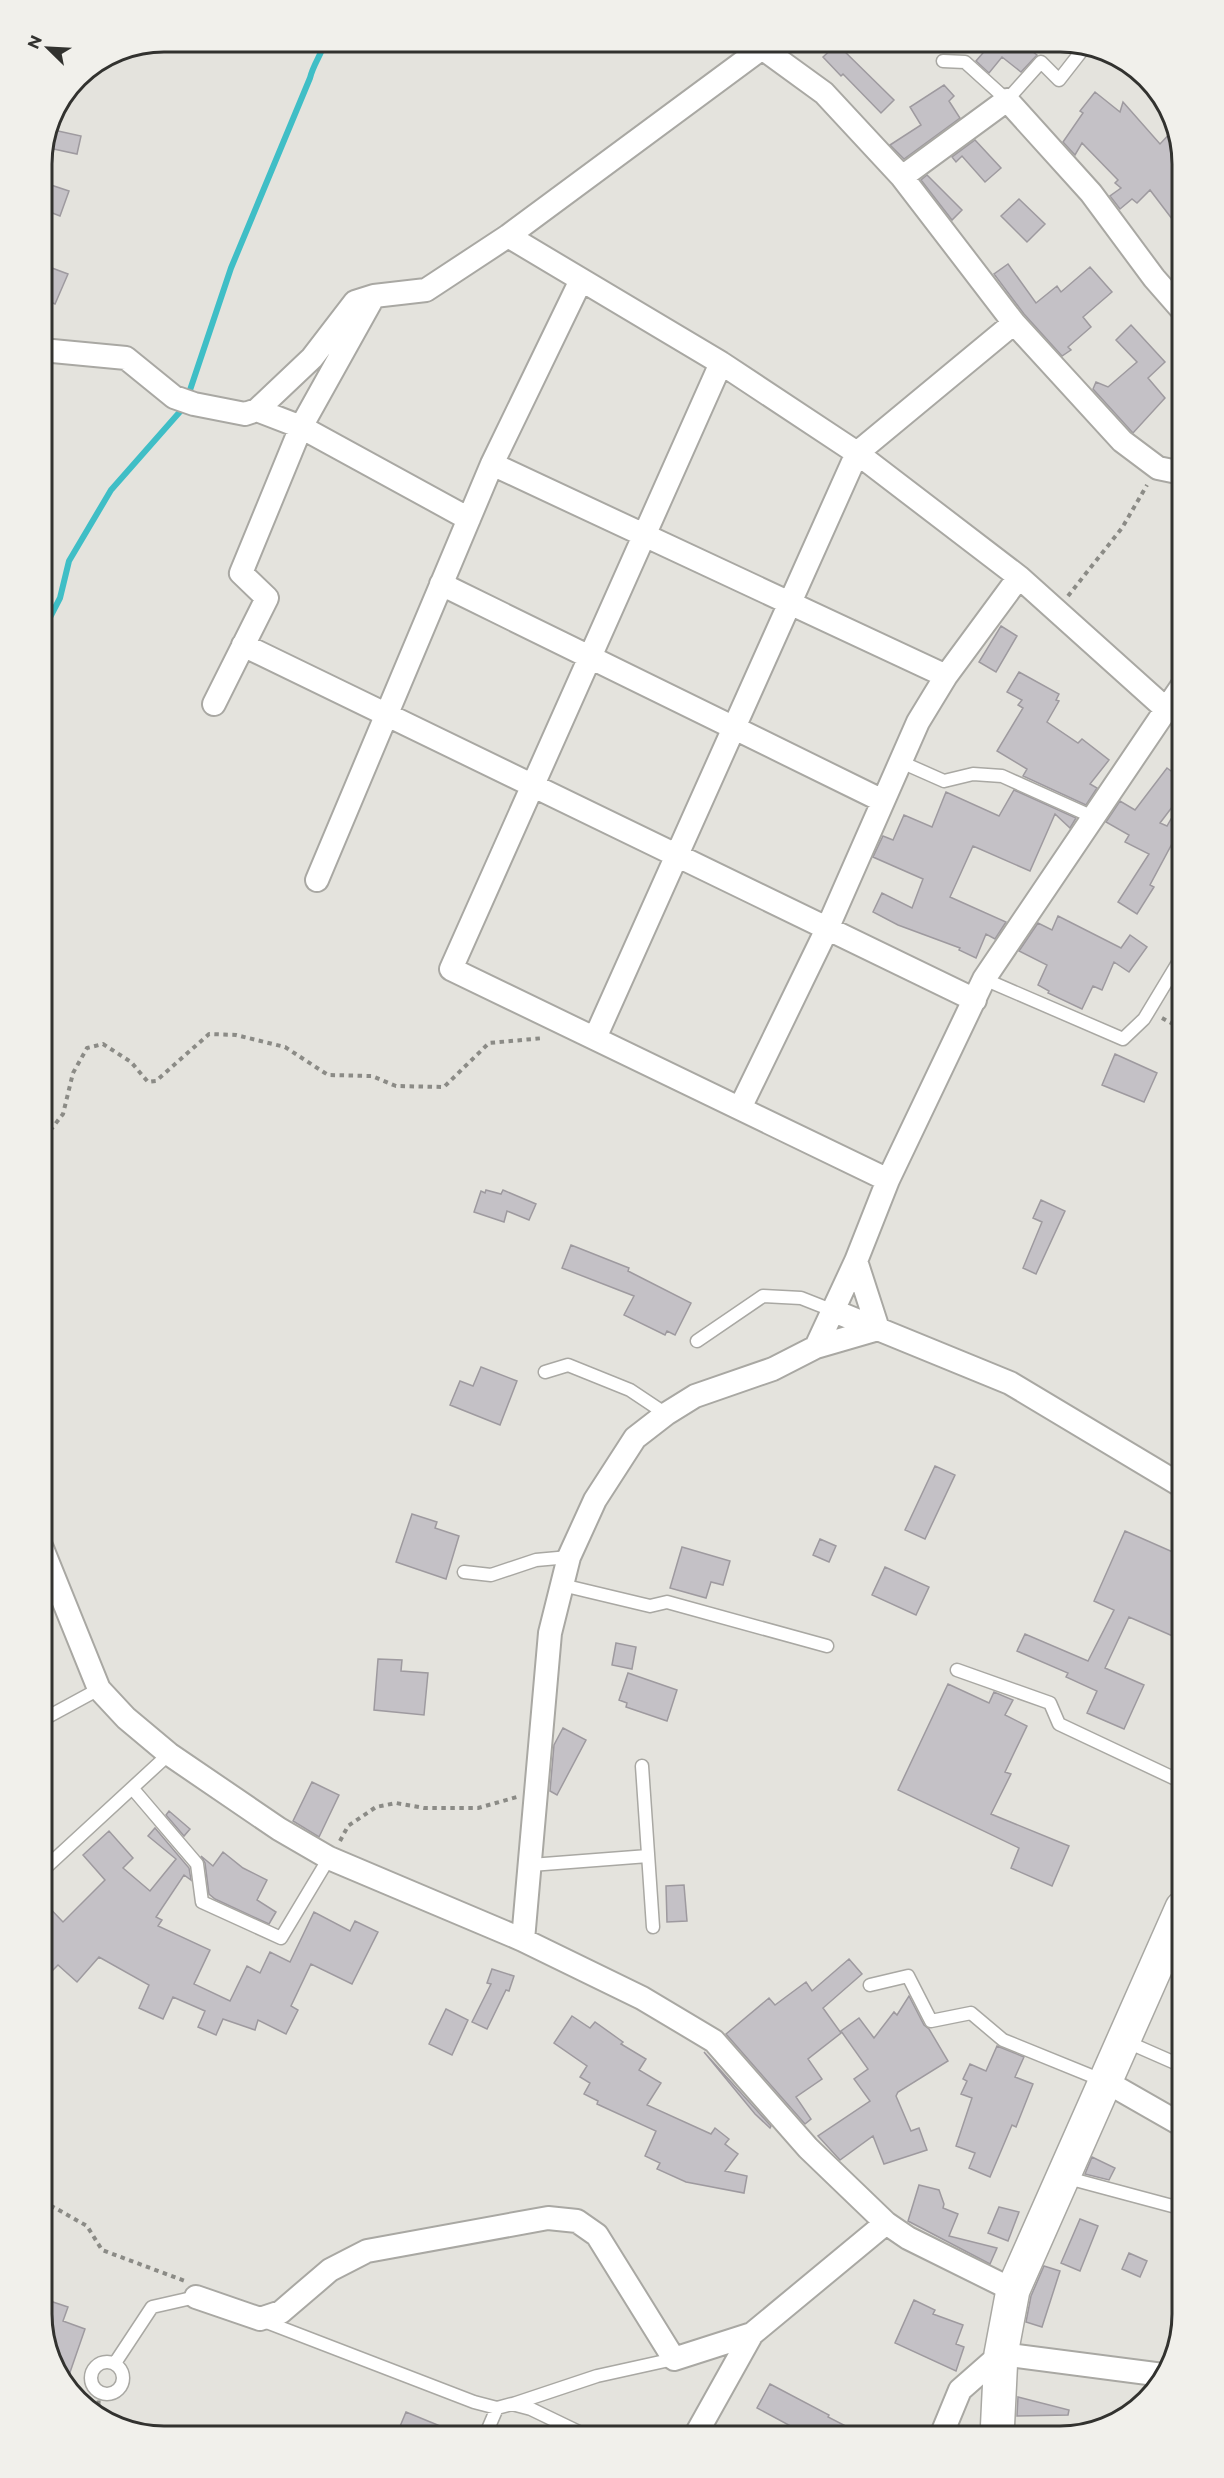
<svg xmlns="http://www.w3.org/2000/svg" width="1224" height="2478" viewBox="0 0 1224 2478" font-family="Montserrat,sans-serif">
  <rect width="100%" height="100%" fill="#e4e3dd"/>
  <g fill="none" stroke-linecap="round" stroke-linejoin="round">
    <path stroke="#3fbec6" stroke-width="6" d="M188,396L231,268L310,78C313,65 321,55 325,42
      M42,641L46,625L60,598L69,561L111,490L185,406"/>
  </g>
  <path fill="#c4c1c6" stroke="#9e9a9f" stroke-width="1.5" d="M983,42H1020L1037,55L1021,72L1002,57L989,73L976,61L989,46Z
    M837,44L894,100L881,113L843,74L841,76L823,57Z
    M944,85L954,96L949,101L960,118L904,159L890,145L921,125L910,107Z
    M1095,92L1120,112L1123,102L1160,144L1175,128L1182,165V232L1150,190L1137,203L1132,199L1120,209L1110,196L1121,188L1115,183L1118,180L1082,143L1075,155L1063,142L1083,113L1080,111Z
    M49,129L81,136L77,154L44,147Z
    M975,140L1001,168L985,182L962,156L956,162L952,157Z
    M927,175L962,210L952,220L921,180Z
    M42,182L69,191L60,216L42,209Z
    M1019,199L1045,224L1027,242L1001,216Z
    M1008,264L1036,303L1057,286L1061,292L1090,267L1112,292L1083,317L1091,327L1068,347L1071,350L1062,356L1024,314L994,274Z
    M52,268L68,274L55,304L42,298V291Z
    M1131,325L1165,362L1148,378L1165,398L1133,433L1093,389L1096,382L1108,387L1137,362L1116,340Z
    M1001,626L1017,636L996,672L979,662Z
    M1019,672L1059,694L1056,700L1059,701L1047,722L1078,743L1082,739L1109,760L1090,784L1097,788L1086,805L1023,776L1027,769L997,751L1023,708L1018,705L1022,700L1007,692Z
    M1167,768L1182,779V794L1160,823L1167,826L1171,819L1182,825L1150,885L1154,887L1137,914L1118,902L1149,854L1125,842L1129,835L1106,822L1120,801L1135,810Z
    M1014,790L1076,818L1070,828L1055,814L1030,871L973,846L950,897L1006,922L995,939L986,934L976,958L959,950L960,948L898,925L873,912L882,893L912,908L923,879L873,857L883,836L893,840L904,815L932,827L946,792L999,816Z
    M1058,916L1121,948L1130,935L1147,947L1129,972L1114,962L1102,990L1093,986L1082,1009L1048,993L1049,991L1038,985L1047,965L1019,951L1038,923L1052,930Z
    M1115,1054L1157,1073L1144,1102L1102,1085Z
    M486,1190L501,1194L503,1190L536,1204L529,1220L507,1211L504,1222L474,1212L481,1191L485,1193Z
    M1041,1200L1065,1211L1036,1274L1023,1268L1042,1222L1033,1218Z
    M571,1245L629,1268L628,1271L691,1303L675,1335L667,1331L665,1335L624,1315L634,1296L562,1268Z
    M481,1367L517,1381L500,1425L450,1405L460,1381L473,1386Z
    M935,1466L955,1475L925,1539L905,1530Z
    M412,1514L437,1522L435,1528L459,1536L446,1579L396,1562Z
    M1125,1531L1182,1556V1640L1129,1617L1105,1668L1144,1685L1124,1729L1087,1713L1097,1691L1066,1677L1068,1673L1017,1651L1025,1634L1088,1661L1114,1610L1094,1601Z
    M820,1539L836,1546L829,1562L813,1555Z
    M682,1547L730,1561L723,1585L711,1582L706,1598L670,1588Z
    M885,1567L929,1587L916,1615L872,1595Z
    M616,1643L636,1647L632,1669L612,1665Z
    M378,1659L402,1660L401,1671L428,1673L424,1715L374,1710Z
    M628,1673L677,1690L667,1721L626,1707L627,1703L619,1700Z
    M948,1684L989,1703L994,1692L1013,1700L1005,1715L1027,1726L1005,1772L1011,1774L991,1814L1069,1846L1052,1886L1011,1868L1019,1848L898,1790Z
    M563,1728L586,1740L557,1795L550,1791L554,1745Z
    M312,1782L339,1795L319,1837L293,1821Z
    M169,1811L190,1829L184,1836L166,1815Z
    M155,1828L189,1868L191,1880L184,1875L156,1917L162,1920L158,1926L210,1950L194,1984L230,2001L247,1966L260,1973L270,1952L290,1962L314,1912L350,1931L355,1921L378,1932L352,1984L311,1964L291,2006L298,2010L286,2034L258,2020L255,2030L223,2019L216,2035L198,2027L205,2011L173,1997L163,2019L139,2008L149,1985L99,1957L77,1982L58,1965L42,1981V1900L63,1922L105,1880L83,1855L109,1831L133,1858L123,1868L150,1891L176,1859L148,1836Z
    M223,1852L243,1868L267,1880L257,1900L276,1912L269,1924L215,1899L209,1894L205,1863L201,1856L213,1866Z
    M684,1885L687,1921L667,1922L666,1886Z
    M849,1959L862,1974L823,2008L841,2033L808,2059L822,2079L796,2097L811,2119L805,2124L726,2034L769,1998L775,2005L806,1982L812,1991Z
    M492,1969L514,1976L509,1991L506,1990L487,2029L472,2022L491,1984L487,1983Z
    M909,1996L924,2025L929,2029L948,2061L898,2092L896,2096L911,2131L919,2128L927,2150L884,2164L873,2136L840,2160L818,2136L870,2101L854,2079L868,2069L841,2031L859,2018L874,2038L894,2012L897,2015Z
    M446,2009L468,2020L452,2055L429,2044Z
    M572,2016L590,2028L595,2022L623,2042L621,2044L646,2059L639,2070L661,2083L647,2105L711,2134L715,2128L729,2139L725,2144L738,2154L725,2171L747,2176L744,2193L686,2182L657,2169L660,2163L645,2156L656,2131L597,2104L598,2101L584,2094L590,2083L580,2077L587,2066L554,2043Z
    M997,2046L1024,2057L1015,2077L1033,2084L1016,2127L1012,2125L990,2177L969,2168L975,2153L956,2146L972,2098L961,2094L967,2081L963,2079L970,2064L986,2071Z
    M704,2052L771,2126L770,2128L755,2114Z
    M1092,2157L1115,2168L1109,2180L1085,2174Z
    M919,2185L939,2190L944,2204L943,2208L958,2214L949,2236L997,2248L990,2264L908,2221Z
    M999,2207L1019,2212L1008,2241L988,2233Z
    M1080,2219L1098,2226L1080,2271L1061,2263Z
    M1129,2253L1147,2261L1140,2277L1122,2269Z
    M1044,2266L1060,2271L1042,2327L1026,2322L1031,2296Z
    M914,2300L935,2310L933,2314L963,2325L956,2344L964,2347L956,2371L895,2343Z
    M50,2301L68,2307L63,2321L85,2329L67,2381L51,2360L43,2320Z
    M770,2384L829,2415L828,2417L865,2436H809L757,2408Z
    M1018,2397L1069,2410L1068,2415L1017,2416Z
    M406,2412L462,2435V2436H396Z"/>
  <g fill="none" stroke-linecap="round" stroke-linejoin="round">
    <g stroke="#a9a8a3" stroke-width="15">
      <path id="lane" d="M943,61L965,62L1007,100L1041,62L1059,80L1084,48
        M901,762L944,781L973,774L1002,776L1093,817
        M984,979L1123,1039L1144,1019L1182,956
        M697,1341L763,1296L801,1298L834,1311
        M545,1372L568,1365L630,1390L666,1414
        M464,1572L491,1575L536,1560L569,1557
        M562,1585L650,1606L667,1602L827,1646
        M957,1670L1050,1703L1059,1724L1182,1782
        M42,1720L99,1689
        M642,1766L653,1927
        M133,1789L197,1864L202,1902L281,1938L329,1858
        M531,1865L648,1856
        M42,1871L169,1754
        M870,1985L908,1976L931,2021L971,2013L1003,2040L1104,2081
        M1125,2041L1182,2066
        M1064,2177L1176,2207L1182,2200
        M261,2320L474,2402L497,2408L512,2404L531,2409L587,2436
        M91 2378a16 16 0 1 1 32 0a16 16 0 1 1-32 0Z
        M115,2363L152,2307L196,2297
        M513,2404L597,2376L674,2359
        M485,2436L497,2408"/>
    </g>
    <g stroke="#a9a8a3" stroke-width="26">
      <path id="street" d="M902,177L1007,100L1091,193L1154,278L1182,310
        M508,236L721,363L857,453L1019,577L1166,709
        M42,350L126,358L174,397L194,404L245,414L257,410L312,358L355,302L374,296L426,290L508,236L762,48L824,93L902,177L1014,323L1122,441L1158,468L1182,473
        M721,363L451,969L888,1180
        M257,410L301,427L469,519
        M492,464L946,676
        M441,584L883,801
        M243,645L975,1000
        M214,704L267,598L241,573L301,427L374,296
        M317,880L492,464L581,280
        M595,1038L857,453L1014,323
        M740,1108L827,929L918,722L946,676L1019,577
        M834,1311L1010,1383L1182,1486
        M816,1347L878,1329L856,1261
        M42,1548L99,1689L126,1718L169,1754L279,1829L329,1858L523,1940L642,1998L714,2041L808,2148L886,2223L908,2238L1013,2290
        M523,1940L550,1633L569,1557L595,1500L635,1438L666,1414L695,1396L773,1369L816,1347L856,1261L888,1180L984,979L1182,686
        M1105,2081L1182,2125
        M196,2297L260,2319L281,2312L330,2270L367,2251L548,2218L577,2221L597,2235L674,2359L752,2334L886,2223
        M695,2436L752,2334
        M941,2436L960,2390L1001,2354L1163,2375"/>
    </g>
    <g stroke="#a9a8a3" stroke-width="36">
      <path id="secondary" d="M997,2436L1001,2354L1013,2290L1182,1908"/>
    </g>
    <path stroke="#8b8b86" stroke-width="4" stroke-dasharray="4.5 4.5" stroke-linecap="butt" d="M1068,596L1122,528L1147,485
      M1162,1018L1182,1029
      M42,1133L49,1132L63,1114L73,1073L87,1048L103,1044L131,1062L148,1082L156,1081L209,1034L236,1035L285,1047L328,1075L372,1076L396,1086L444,1087L489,1043L544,1038
      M340,1841L348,1826L376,1807L396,1803L424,1808H478L517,1797
      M42,2203L48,2204L87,2226L102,2250L185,2281
      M98,2414L99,2393"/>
    <use href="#lane" stroke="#fff" stroke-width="12"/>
    <use href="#street" stroke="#fff" stroke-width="22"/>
    <use href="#secondary" stroke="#fff" stroke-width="33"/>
  </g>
  <path d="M0 0H1224V2478H0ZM164 52H1060A112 112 0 0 1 1172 164V2314A112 112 0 0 1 1060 2426H164A112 112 0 0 1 52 2314V164A112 112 0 0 1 164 52Z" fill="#f1f0eb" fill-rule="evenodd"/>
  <path fill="none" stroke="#32322f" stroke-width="3" d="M164 52H1060A112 112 0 0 1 1172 164V2314A112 112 0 0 1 1060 2426H164A112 112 0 0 1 52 2314V164A112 112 0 0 1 164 52Z"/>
  <g transform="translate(48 48) rotate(294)" stroke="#f1f0eb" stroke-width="4.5" paint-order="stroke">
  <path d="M0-4.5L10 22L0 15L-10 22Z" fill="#32322f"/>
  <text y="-9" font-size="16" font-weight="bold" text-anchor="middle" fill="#32322f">N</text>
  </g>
</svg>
